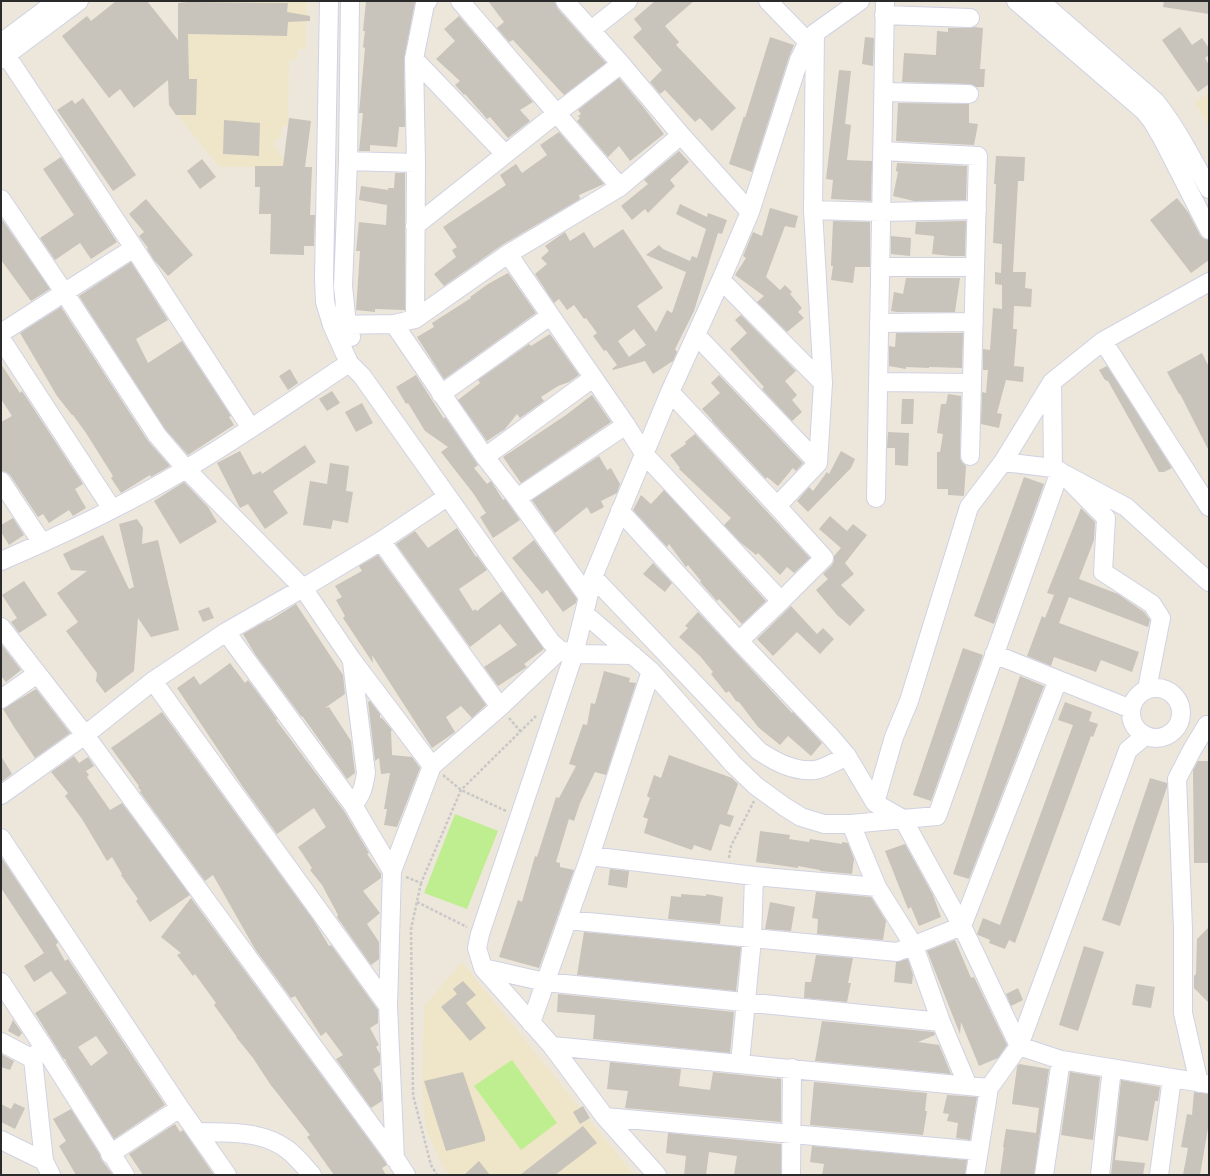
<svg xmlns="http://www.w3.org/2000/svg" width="1210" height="1176" viewBox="0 0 1210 1176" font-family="Roboto,sans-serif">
  <rect width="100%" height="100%" fill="#ede7db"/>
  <path fill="#efe6c9" d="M198,1H307L306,49H297V59L289,60L288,125L282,126L281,138L275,139V149L279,150V155L283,156L284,167H219L169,105L168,46L178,45V3Z
    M1209,92V127L1195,103Z
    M462,962L634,1175H449L439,1159L427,1132L424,1113L422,1083L424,1006Z"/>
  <path fill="#beee90" d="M455,814L498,831L467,909L424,893Z
    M512,1060L557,1123L521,1150L474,1086Z"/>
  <path fill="#c8c3bb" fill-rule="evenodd" d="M116,1H147L178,40V3L188,2L288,3L287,12L310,16V21L288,22L287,36L188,34L189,79H197L196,115H176L169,105L168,80L134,108L120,89L109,98L62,36L87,16L91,21Z
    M366,1L415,2L404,59L405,127H399L397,147L370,145V151H359L363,113H359L365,48L363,47L365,31H363Z
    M488,1H555L557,8L606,63L564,95L513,40L509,42L497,28L504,22Z
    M655,1H694L665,26L679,42L676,45L736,108L712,131L700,118L695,122L665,90L660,94L650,82L662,70L633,37L642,29L634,19Z
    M1164,1H1209V14L1163,7Z
    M459,16L533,102L520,110L530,121L508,138L490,117L487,119L465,94L464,95L455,85L460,81L436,59L455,41L444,29Z
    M974,27L983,28L980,69H985L984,87H976L969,84L902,82L904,53L936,55L937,31L948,32V28H970Z
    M1180,27L1192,45L1202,38L1209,48V55L1205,58L1209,65V84L1198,92L1162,40Z
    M770,37L794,45L789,57L752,172L729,164L744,116L745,118Z
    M865,37L874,38L873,66L862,64Z
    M839,70L851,71L845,124L851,125L847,160L872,161L871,201L831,199L833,180L826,179Z
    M619,78L644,108L664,134L630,161L619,146L608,157L577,121L580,118L578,116L581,114L578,110Z
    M83,98L136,175L113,191L57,110L72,100L75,104Z
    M898,103L969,104V123L978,124L974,145L896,141Z
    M289,118L311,121L305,167H312L310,215H315L314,246H304V255L270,254L271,214H259L260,187H255V166H283Z
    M224,120L260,123L259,156L223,154Z
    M559,132L604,184L579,195L580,199L502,245L444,286L434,274L456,257L452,250L457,247L443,227L506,185L500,175L516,164L522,173L547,155L540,145Z
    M679,151L689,162L670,180L675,186L648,213L645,209L632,220L621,206L648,184L644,180Z
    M996,156L1025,157L1024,181H1018L1013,272H1026L1025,288L1032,289L1031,307L1014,306L1013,329H1017L1014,366L1024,367L1023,382L1006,380L997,413L1002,414L999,428L981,424L982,392L986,393L988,370H983V349L990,350L993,308L1002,309V285L995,284V272L1001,273L1002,244L993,243L996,184H994Z
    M61,157L117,242L91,259L80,243L55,260L40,238L74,215L43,169Z
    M202,159L216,177L200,189L187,171Z
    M897,163L967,166L966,200L914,201L893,196L898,172L896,171Z
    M395,173H405V310L375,309V312L356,310L360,251H356L359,222L386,225L387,205L359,200L361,186L388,190V188H394Z
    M1177,198L1188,212L1200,235L1204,239L1209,240V260L1191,273L1150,220Z
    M146,199L193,255L168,276L154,260L147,249L148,248L139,236L144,232L129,214Z
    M680,204L707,217L708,213L727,220L722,234L718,233L694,311L675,349L677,352L673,361L653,374L645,361L613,370L612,369L617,365L606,350L604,351L593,336L597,333L586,318L584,319L574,305L567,310L559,299L554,303L535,274L547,264L541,258L549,251L545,246L565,232L570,241L584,232L594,248L623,229L663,288L637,306L656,332L667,310L672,313L686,272L646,255L659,245L663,249L690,261L692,256L697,258L706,229L676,214ZM634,329L646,345L629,357L618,341Z
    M770,208L798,216L795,228L785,226L766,277L780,290L785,285L792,292L790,294L802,308L798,312L804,318L787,332L757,302L764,296L735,275L746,258L743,256L753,232L762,236Z
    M1,218L50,289L31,301L1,260Z
    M833,221L870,222V267H855L853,283L831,280L833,266H831Z
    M966,221L965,256H951L932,254L934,236L915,234L916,222Z
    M891,236L911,238L910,256L891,254Z
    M131,262L168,320L136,339L148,363L182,341L231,416L229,417L234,425L188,455L165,429L79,296Z
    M508,273L536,313L444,379L417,337L434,327L432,323L471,298L470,297L488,284Z
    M906,278H960L955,312H897L891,311L894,292L903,294Z
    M61,307L148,441L170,466L151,477L150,475L121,493L111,478L113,476L86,433L73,415H72L57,396L20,333Z
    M741,315L796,371L785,381L797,395L792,400L802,412L792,421L762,389L764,387L730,349L747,333L735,320Z
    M896,333H963L962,368L929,367V368L906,367V369L889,366V346L895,347Z
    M550,334L579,375L569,382L558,386L541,397L544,401L520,418L517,414L505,429L487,441L458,400L480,383L478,380L529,344L531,346Z
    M1202,353L1209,367V451L1180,394H1179L1167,372Z
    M1,364L20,393L22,391L83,484L75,489L86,508L73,516L69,510L49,523L43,514L38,517L10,475L6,472L1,471V422L12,416L1,399Z
    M1107,366L1172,468L1164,472H1159L1108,381L1105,380L1099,370Z
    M290,369L298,383L288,390L279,376Z
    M416,375L444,419L445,417L478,465L474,468L487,484L491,481L503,500L505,499L520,520L493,538L480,517L486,513L473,493L441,452L448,447L425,431L408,403L406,404L396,387Z
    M719,375L803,463L796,471L793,468L778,486L767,477L766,479L712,421V420L702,409L720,393L711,383Z
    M332,391L340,403L327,411L319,399Z
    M948,394L961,396L960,456L961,461L966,466L964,496L948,495V489H937V452H940L943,434L937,433L941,404H946Z
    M592,395L611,422L521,483L503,457L566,415Z
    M902,399H914L913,424H901Z
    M362,403L373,423L356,432L345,412Z
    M888,432L909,433L908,466L895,465V448H887Z
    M695,434L810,558L794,573L787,567L780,575L758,553L756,555L740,542L724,525L731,518L679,469L680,468L670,455L686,444L685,442Z
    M305,445L316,462L273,491L288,513L265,529L248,504L240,508L217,463L240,451L253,475L261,471L262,474Z
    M841,451L855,459L851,468L808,512L797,501L809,487L813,491L827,472L829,474Z
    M599,456L607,470L611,468L620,484L617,493L601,501L604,507L591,514L587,507L555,533L532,500Z
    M330,463L349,466L346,491L353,492L348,523L333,520L331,529L303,525L310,481L327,484Z
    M1024,477L1044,484L994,624L974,616Z
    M184,482L208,507L217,522L180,544L154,501Z
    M664,490L766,601L742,624L719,599L717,601L700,582L701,581L688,565L686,567L669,544L667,547L633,510L641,495L651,504Z
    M1081,508L1095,522L1094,540L1079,579L1118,594L1144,612L1150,620L1148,627L1069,597L1059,623L1139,652L1132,672L1101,660L1096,672L1054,657L1051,666L1027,656L1042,616L1045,618L1054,595L1047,593Z
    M830,516L847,531L853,524L867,535L845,563L854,574L841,585L865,610L850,626L837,615L816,590L828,579L823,574L832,565L834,561V556L841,548L819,529Z
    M13,518L24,535L9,545L1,532V525Z
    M137,519L143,528L142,544L158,540L179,630L151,637L138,618L134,671L105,693L96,681L97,673L66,631L78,622L57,593L87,571L71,570L63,554L103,535L129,589L134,587L119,524Z
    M457,528L476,557L477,556L487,570L459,589L473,611L475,609L477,611L502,591L544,649L524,664L527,667L498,686L484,667L517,645L500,624L470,647L396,544L415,531L428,548Z
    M534,540L577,599L576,603L563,612L547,590L542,594L512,558Z
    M378,555L486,705L472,718L461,706L446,717L455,732L432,748L372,655L373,663L343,618L345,616L336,600L342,597L335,586L362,571L359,566Z
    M653,563L672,583L665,592L643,574Z
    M24,581L47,615L19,633L11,622L17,618L2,595Z
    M296,604L343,675L345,694L325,708L329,707L351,741L355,773L347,779L303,717L301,716L255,654L243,634L268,620L269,621Z
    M791,606L817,634L823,628L834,639L820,654L797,632L773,656L757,639Z
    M209,607L214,618L203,622L198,611Z
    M698,612L792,713L793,712L822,743L811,756L788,736L780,745L758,727L739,702L736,701L729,691L726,693L711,674L713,672L700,656L679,637L688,628L685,626Z
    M1,644L21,670L6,682L1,676Z
    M963,648L983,655L931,801L913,795Z
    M230,663L245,683L248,680L277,719L276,720L344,811L369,853L367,854L381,874V878L363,891L380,913L367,924L379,942V959L371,965L337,917L338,915L322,885L310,870L312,868L298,847L326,827L314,808L277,834L243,787L177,688L194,676L200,685Z
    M604,671L630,678L629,682L636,683L606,775L595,772L580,803L574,821L569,819L556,862L560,863V867L574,870L539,968L499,957L518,900L522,902L535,856L537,857L556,797L559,798L576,766L569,764L583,724L587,725L591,703L595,704Z
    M1020,676L1044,686L969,879L953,874Z
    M36,689L70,733L35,758L14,727L3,709Z
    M370,701L380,714V718H382L392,730L391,731L392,755L412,757L420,768L397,827L384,825L387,809H384L390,773L381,774L379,758L375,761L368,702Z
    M1065,702L1092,712L1089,721L1098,724L1093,737L1091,736L1015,943L1009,940L1005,949L989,943L990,940L978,935L977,934L983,918L1000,925L1073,725L1058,720Z
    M162,712L314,921L329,946L331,945L378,1010V1023L370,1028L379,1045L376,1047L380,1054V1065L373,1069L381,1083L382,1101L371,1108L336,1059L343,1055L326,1032L321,1036L295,996L291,998L255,949L213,875L205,881L140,792L141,791L138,787L139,786L111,748Z
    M669,755L732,778L738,784L727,814L734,816L730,827L720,824L711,851L694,845L692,850L644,833L648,819L643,817L650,798L647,796L654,775L661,778Z
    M1,756L12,774L1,782Z
    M74,756L79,763L88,757L94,766L86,771L89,775L87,777L110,810L122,803L190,895L150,922L136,901L138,899L121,875L122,874L112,857L107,861L82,819L65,796L68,793L51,772Z
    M1198,761H1209V863H1194L1193,770Z
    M1150,778L1167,783V787L1120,926L1102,920Z
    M760,831L790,835L789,839L809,842L810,839L842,844V842L848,843L854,859L852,874L820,871V870L798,866V868L756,862Z
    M905,844L933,895L941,917L919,926L911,907L908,909L885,851Z
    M1,857L58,942L56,945L65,961L68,959L165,1105L114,1139L66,1062V1060L63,1058L35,1013L67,993L51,971L34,982L24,966L44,953L1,888ZM96,1036L108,1053L91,1066L78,1047Z
    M610,869L629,871L627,888L608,885Z
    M816,892L871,897L886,921L883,940L817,934L818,919L812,918Z
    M681,894L706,896V894L723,897L720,924L668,919L671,896L681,897Z
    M191,898L386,1163L387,1165L382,1168L386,1175H334L307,1137L310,1135L270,1084L253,1058L236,1037H237L214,1005L216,1003L195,974L193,976L177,955L181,953L161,937Z
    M770,902L795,907L791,931L765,929Z
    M1209,927V1003L1194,988V976L1196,974L1197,939Z
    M584,932L741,947L736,991L577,975Z
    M955,940L971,978L974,977L1007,1045L998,1058L979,1066L961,1022L960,1034L927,951Z
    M1084,946L1104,952L1078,1031L1059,1025Z
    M816,955L853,958L848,983H851L847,1002L804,998L805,982H811Z
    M908,959L913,975L912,984L894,982L896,962Z
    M463,981L476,995L466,1003L486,1028L470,1041L441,1007L457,994L453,989Z
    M1136,984L1155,987L1151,1008L1132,1005Z
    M1018,988L1023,1000L1011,1006L1006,994Z
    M558,994L734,1012L730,1053L593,1039L595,1015L557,1012Z
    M13,1020L22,1033L19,1037L8,1031Z
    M822,1021L934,1032L935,1035L918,1042L939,1045L951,1074L815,1061Z
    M1,1054L14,1061L10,1070L1,1067Z
    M610,1062L681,1069L679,1086L710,1090L713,1072L777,1079V1078L781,1079V1122L625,1108L628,1091L607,1089Z
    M1019,1064L1049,1069L1034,1175H1000L1004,1147H1003L1006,1129L1036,1133L1039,1108L1012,1104L1017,1067Z
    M463,1072L485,1137V1141L446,1151L424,1081Z
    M1070,1072L1100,1077L1093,1140L1061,1135Z
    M1121,1080L1160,1087L1158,1101H1155L1148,1141L1118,1136L1115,1160L1145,1163L1143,1175H1111Z
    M814,1082L927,1093L925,1111H927L923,1135L810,1125Z
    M1194,1092L1209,1094V1122L1200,1175H1183L1188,1148L1181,1147L1187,1114L1192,1115Z
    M947,1095L977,1097L970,1140L956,1138L958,1123L947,1121L949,1114L943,1113Z
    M14,1103L25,1108L15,1129L1,1122V1104L11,1109Z
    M583,1106L590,1118L580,1124L573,1112Z
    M71,1109L100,1155L101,1159L113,1175H76L59,1146L66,1141L53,1119Z
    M175,1124L180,1132L183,1130L214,1175H143L129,1154Z
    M583,1126L597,1143L555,1175H520Z
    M668,1133L781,1144V1175H734L737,1156L709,1152L706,1175H684L686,1156L666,1153Z
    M812,1146L967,1160L965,1175H822L824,1164L810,1162Z
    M479,1161L490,1175H464Z"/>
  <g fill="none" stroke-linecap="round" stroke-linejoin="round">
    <g stroke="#d0d2e4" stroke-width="20">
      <path id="minor" d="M329,1L324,279L325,302L332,325L349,363L362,376L551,642L560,650L574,654L633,655
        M350,1L348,161L343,286L347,325L351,337
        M460,1L620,187
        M565,1L621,64L681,135L750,212
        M768,1L808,42
        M1016,1L1144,111L1152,121L1162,138L1209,230
        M1040,1L1155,101C1177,128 1192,159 1209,189
        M884,15L970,18
        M591,30L628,1
        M1,43L57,1
        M6,55L134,248L251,428
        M1,59L79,1
        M414,59L505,154
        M883,92L969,94
        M882,151L978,156L970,456
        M348,161L416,163
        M1,199L64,292L157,435L186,469L303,588L352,660L432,766
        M813,210L881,212L977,210
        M415,226L557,113L621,64
        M508,254L626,425L645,455L781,601
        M880,267H975
        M721,280L823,383
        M415,319L416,163L414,59L425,4L428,1
        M879,323L974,322
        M394,324L485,457L517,498L588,597
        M332,325L394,324L415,319L508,254L620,187L681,135
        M1,333L134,248
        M696,335L818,463
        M1,339L112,509
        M1103,341L1209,507
        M878,382L972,383
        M670,392L777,506L824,558L781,601L739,641
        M441,394L550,316
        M485,457L593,378
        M1003,462L1053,468L1126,507L1209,582
        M1053,468L1052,382L1103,341L1209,282
        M1,481L42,543
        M517,498L626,425
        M876,498L885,1
        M777,506L818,463L823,383L813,210L815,33
        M620,511L739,641L830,736L847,756L875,803L903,819L937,816L1060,471L1106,518L1103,572L1152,604L1161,618L1147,689
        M381,541L500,707
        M1,561C64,534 127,504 186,469C242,436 295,399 349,363
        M593,577L759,751C776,762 794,772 815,770C824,769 838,760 847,756
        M585,614L651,671L733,764L756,786L785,807L801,817L824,824H851L903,819L962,926L1019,1046L1061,1060L1209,1084
        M1,627L85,735L395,1158L406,1175
        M226,632L353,805L392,871
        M994,654L1131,709
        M352,662L366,773C364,786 362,795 353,805
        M153,681L388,1006
        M1131 713a25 25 0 1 1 50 0a25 25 0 1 1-50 0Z
        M1,699L37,674
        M1,795L85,735L153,681L226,632L303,588L381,541L447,497
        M875,803L894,737L909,701L969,507L1003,462L1052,382
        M851,824L877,887L914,946L941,1022L968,1086
        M1,838L180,1108L227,1175
        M590,856L754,876L877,887
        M567,920L897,952L962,926L1058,680
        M483,968L545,982L941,1022
        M1,982L43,1046L125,1175
        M531,1023L590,856L651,671
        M1,1042L33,1059
        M43,1046L33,1059L44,1161L51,1175
        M552,1046L989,1088
        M740,1063L752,939L754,876
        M1199,1083L1183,1013V929L1177,779L1192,750L1207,725H1209
        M605,1117L979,1151
        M198,1132C229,1133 262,1130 288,1150C297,1157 304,1166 312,1175
        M1,1140L44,1161
        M110,1154L180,1108
        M395,1159L388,1006L392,871L432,766L500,707L560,650
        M657,1175L605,1117L552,1046L483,968L477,948L480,934L574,654L593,577L670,392L721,280L750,212L799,60L808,42L815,33L860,1
        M791,1175L792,1068
        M975,1175L989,1088L1019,1046L1128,750L1145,736
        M1044,1175L1061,1060
        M1100,1175L1112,1068
        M1159,1175L1172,1078"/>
    </g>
    <path stroke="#c8c8c8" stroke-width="2.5" stroke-dasharray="3 2" stroke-linecap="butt" d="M509,718L521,732
      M443,775L461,790L506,811
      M729,858L731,846L754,801
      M406,877L421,883L461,790L536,716
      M421,883L411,929L413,1095L431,1165L437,1175
      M417,902L467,927"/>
    <use href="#minor" stroke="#fff" stroke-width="18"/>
  </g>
  <rect width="1210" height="1176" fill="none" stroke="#2a2a2a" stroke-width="4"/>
</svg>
